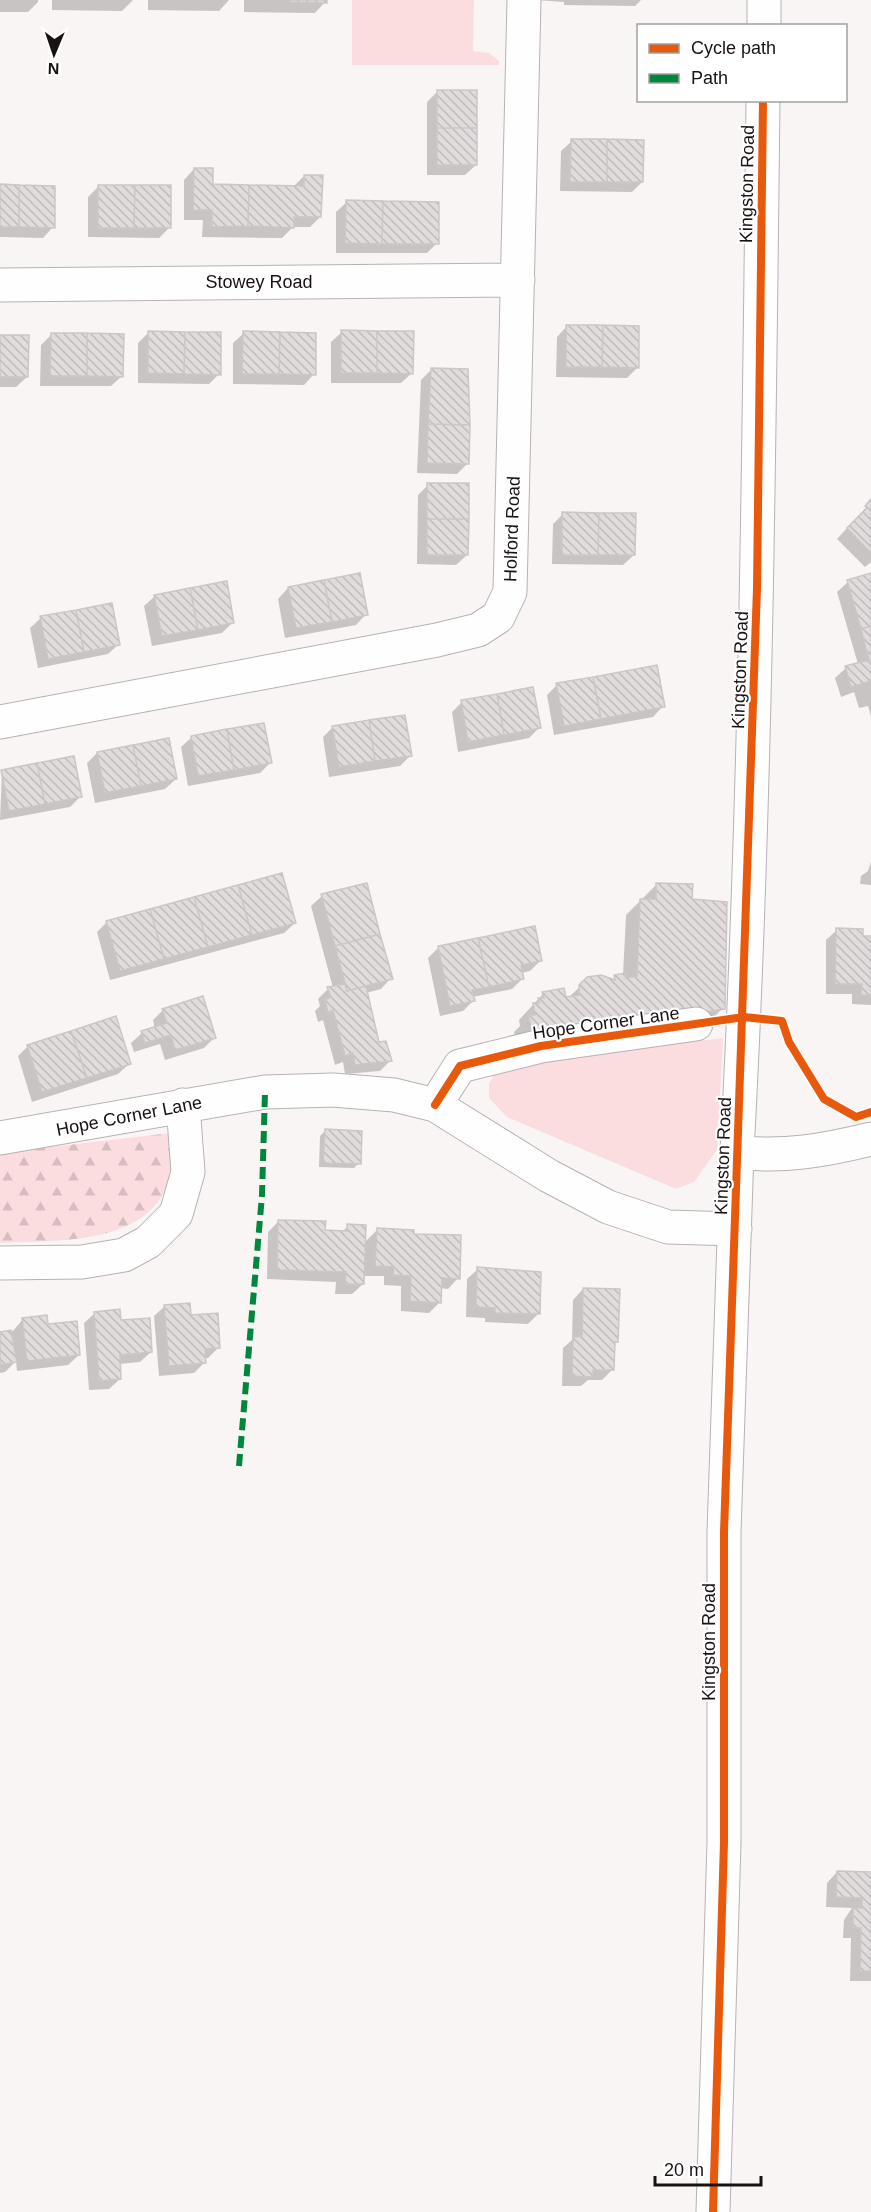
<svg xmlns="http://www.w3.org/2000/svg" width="871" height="2212" viewBox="0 0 871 2212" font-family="Helvetica,sans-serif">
  <defs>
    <pattern id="forest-firs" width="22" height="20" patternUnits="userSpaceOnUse" patternTransform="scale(1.5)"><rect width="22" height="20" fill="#fbdde0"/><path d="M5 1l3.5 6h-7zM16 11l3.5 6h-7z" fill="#d7bdbf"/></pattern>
    <pattern id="building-back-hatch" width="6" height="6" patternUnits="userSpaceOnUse" patternTransform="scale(1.5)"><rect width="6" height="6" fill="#e1dbdc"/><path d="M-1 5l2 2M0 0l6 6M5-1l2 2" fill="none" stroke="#c0bbbc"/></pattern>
  </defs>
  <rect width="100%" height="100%" fill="#faf5f5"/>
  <path fill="#fbdde0" d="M352,0H474L473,51L489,53L499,61V65H352Z
    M723,1038L717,1150L694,1182L676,1189L507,1117L489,1098V1084L498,1068L528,1061Z"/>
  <path fill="url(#forest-firs)" d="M170,1133C170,1145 173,1162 171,1174C153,1247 58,1240 0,1243V1153Z"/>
  <path fill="#0003" d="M0,0H38V2L28,12H0Z
    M52,0H133L122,11L52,10Z
    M148,0H229L219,11L148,10Z
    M244,0H325V2L315,13L244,12Z
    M535,0H641L635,6L564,5V2Z
    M438,91L476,165L465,175H427V102Z
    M572,141L642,182L632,192L560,191L561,151Z
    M194,169L211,185L293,187L304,176L320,217L310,227H293L282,238L202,237L203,220H184V180Z
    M0,186L53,227L43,238L0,237Z
    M99,186L169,228L159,238L88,237V197Z
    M347,202L437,243L427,253H336V212Z
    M567,326L638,367L627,378L556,377L557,337Z
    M149,332L219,374L209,384L138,383V343Z
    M342,332L412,373L401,383H331V342Z
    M244,333L314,374L304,385L233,384V343Z
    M51,335L122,376L111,386H40L41,345Z
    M0,336L27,377L16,387H0Z
    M431,370L468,463L457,474L417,473L421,380Z
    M428,485L467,555L456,565L417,564L418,495Z
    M871,502V562L865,567L837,539Z
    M563,514L634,555L623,565L552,564L553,524Z
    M871,575V717L868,706L859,708L854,692L841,697L835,678L846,668L858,664L837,592L848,582Z
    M288,588L366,614L356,625L285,638L278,599Z
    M155,596L233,622L222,633L152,646L144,606Z
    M41,618L119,644L108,654L38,668L30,628Z
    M557,685L663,706L653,717L554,735L547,695Z
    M462,702L539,728L529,738L458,752L452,712Z
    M333,727L410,756L400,766L329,777L323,737Z
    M192,737L270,763L260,773L188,786L181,747Z
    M97,753L176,779L165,789L95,803L87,763Z
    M2,771L80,797L70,807L0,820Z
    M871,862V885L860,884L861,876L868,871Z
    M657,884L691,901L723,1008L708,1023L518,1048L514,1032L520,1026L519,1020L543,994L568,998L588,979L611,980L623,975L626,915Z
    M322,896L391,978L381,989L366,993L378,1043L390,1061L380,1071L345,1074L343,1062L335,1065L323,1020L318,1022L315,1011L320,1006L318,999L328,989L333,988L311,906Z
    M107,922L295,923L284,933L110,980L97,932Z
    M533,928L540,961L530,971L521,973L522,979L512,989L472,997L473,1001L463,1011L440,1016L428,958L438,948Z
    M837,930L871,938V1005L852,1004V994H826V940Z
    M163,1010L215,1037L204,1048L165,1060L160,1044L134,1052L131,1043L142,1033L155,1029L153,1020Z
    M28,1046L129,1064L118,1074L32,1102L18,1056Z
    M325,1131L359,1163L354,1168L319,1167L320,1136Z
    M278,1222L324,1231L342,1232L348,1226L364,1243L377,1230L413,1235L458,1278L448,1289L440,1288V1302L429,1313L401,1311V1286L384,1285V1276H363V1284L352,1294H335L336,1282L267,1279L268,1232Z
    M478,1269L538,1314L528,1324L485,1322V1318L466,1317L467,1279Z
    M583,1289L617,1342L613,1345L612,1370L602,1380H588L581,1386H562L563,1348L572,1340L573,1300Z
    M165,1306L189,1317L219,1347L208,1358H204V1363L194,1373L159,1376L154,1316Z
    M95,1313L119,1322L151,1352L140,1362L119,1364L120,1379L109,1389L89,1390L84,1323Z
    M23,1319L47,1325L79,1355L68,1365L17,1371L16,1361L5,1372L0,1373V1334L13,1331Z
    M837,1872L871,1873V1981H850L851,1938H843L844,1920L852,1908L826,1907L827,1883Z"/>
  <path fill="url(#building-back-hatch)" stroke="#ccc6c7" stroke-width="1.5" d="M290,0H327V3L290,2Z
    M437,90H477V128H437Z
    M437,128H477V165H437Z
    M571,139H607V182H570Z
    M607,139L644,140L643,182H607Z
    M194,168H213V184L249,185L248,226L212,227V210H193Z
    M304,175H323L321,217H294V228L248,226L249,185L304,186Z
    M0,184L19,185V227H0Z
    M19,185L55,186V228L19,227Z
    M98,185H135L134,228H98Z
    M135,185H171V228H134Z
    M346,200L383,201L382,244L345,243Z
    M383,201L439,202V244H382Z
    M566,325H603L602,367H566Z
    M603,325L639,326V368L602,367Z
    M341,330L377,331V373H341Z
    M148,331L185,332L184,374L148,373Z
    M243,331L280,332L279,374H242Z
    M377,331H414L413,374L377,373Z
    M185,332H221V375L184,374Z
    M280,332L316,333V375L279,374Z
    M51,333H87V376H50Z
    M87,333L124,334L123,377L87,376Z
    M0,335H29L28,377H0Z
    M431,368L468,369L470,425L428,424Z
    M428,424L470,425L469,464L427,463Z
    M427,483H469V519H427Z
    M871,499V553L847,528L867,508L865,506Z
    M562,512L599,513L598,555H562Z
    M599,513H636L635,555H598Z
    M427,519H469L468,555H427Z
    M360,573L368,615L332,622L324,580Z
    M871,573V626L861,629L847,580Z
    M324,580L332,622L296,628L288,587Z
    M227,581L234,623L198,630L190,588Z
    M190,588L198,630L162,636L154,595Z
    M112,603L120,645L84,652L76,610Z
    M76,610L84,652L48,659L40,616Z
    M871,626V681L851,687L845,666L869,660L861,629Z
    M657,665L665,707L601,719L593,677Z
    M593,677L601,719L564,726L556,683Z
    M533,687L541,728L504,735L497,694Z
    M497,694L504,735L468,742L461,700Z
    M405,715L412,756L375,761L369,720Z
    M369,720L375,761L339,767L332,726Z
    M264,723L272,763L234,770L227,729Z
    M227,729L234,770L198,776L191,736Z
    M169,738L177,779L141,786L133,745Z
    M133,745L141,786L105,793L97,752Z
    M74,756L82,797L45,804L37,763Z
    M37,763L45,804L9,811L1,770Z
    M282,873L296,923L252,935L238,885Z
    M367,883L380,934L335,946L321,894Z
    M656,883L693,884L692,899L727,902L725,1009L572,1031L533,1033L528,1015H535L533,1003H539L538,998H544L542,992L564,988L566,997L579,995V985L587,977L601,975L615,980L614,975L626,973V978L637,976L640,899H656Z
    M238,885L252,935L208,947L194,897Z
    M194,897L208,947L164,959L150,909Z
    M150,909L164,959L120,971L106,921Z
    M535,926L542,961L521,965L524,979L489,987L478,938Z
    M836,928L863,929V936H871V995H861L862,984H835Z
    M380,934L393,979L347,991L335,946Z
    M478,938L489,987L472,990L475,1001L450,1006L438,946Z
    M345,984L347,991L366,986L379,1042L386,1041L392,1061L355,1065L353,1053L345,1056L333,1010L328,1013L325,1000L331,997L327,987Z
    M203,996L216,1038L175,1050L171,1035L145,1043L141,1031L167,1023L162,1009Z
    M116,1016L131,1064L87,1078L71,1031Z
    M71,1031L87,1078L42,1092L27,1045Z
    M325,1129L362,1131L361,1164L323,1163Z
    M278,1220L326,1221L325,1230L347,1231V1224L366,1225L364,1284H345L346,1272L277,1270Z
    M377,1228L414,1230V1234L461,1235L460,1279L442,1278L441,1303L410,1301L411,1276L393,1275L394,1267L375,1266Z
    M477,1267L541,1272L540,1314L495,1313V1308L476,1307Z
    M583,1288L620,1289L618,1342H615L614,1370H593V1377L572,1376L573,1337L582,1336Z
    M190,1303L191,1315L218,1313L220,1348L205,1349L206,1363L169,1366L164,1305Z
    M120,1309L121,1320L150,1318L152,1352L120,1355L121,1379L99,1381L94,1312Z
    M47,1315L48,1324L77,1321L80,1355L27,1361L22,1318Z
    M11,1330L17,1362L0,1365V1332Z
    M837,1871L871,1872V1971H860L861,1928H853V1908H862V1898L836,1897Z"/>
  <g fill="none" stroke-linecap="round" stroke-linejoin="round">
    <g stroke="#b8b2b2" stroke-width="35">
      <path id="minor" d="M0,285L518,280
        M0,722L437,640L478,630L498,617L510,592L524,0
        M435,1105L460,1066L541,1046L696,1024
        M0,1138L265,1092L333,1090L394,1095L435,1105L549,1176L608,1207L668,1227L735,1229
        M0,1263L82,1262L124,1255L148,1242L176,1214L188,1172L183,1105
        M713,2212L724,1842V1532L737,1152"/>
    </g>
    <g stroke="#b8b2b2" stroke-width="35">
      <path id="tertiary" d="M764,26V0
        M763,100C759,451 756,802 737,1152C783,1158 826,1150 871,1139"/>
    </g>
    <use href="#minor" stroke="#fefefe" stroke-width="33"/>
    <use href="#tertiary" stroke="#fefefe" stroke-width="33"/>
    <path stroke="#00873e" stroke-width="6" stroke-dasharray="12 6" stroke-linecap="butt" d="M239,1466L262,1195L265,1092"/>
    <g stroke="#fff" stroke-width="11">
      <path id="cycleway" d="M435,1105L460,1066L541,1046L744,1017L782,1021L789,1042L824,1099L856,1117L871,1112
        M713,2212L724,1842V1532L757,588L763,100"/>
    </g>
    <use href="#cycleway" stroke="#e8590c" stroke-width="8"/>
  </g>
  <g text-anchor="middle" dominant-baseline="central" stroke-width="4.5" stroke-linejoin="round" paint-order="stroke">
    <g font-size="18" fill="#191212" stroke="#fff">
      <text transform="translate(747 184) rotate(-89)">Kingston Road</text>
      <text x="259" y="282">Stowey Road</text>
      <text transform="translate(512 529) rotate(-88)">Holford Road</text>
      <text transform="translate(740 670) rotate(-88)">Kingston Road</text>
      <text transform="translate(606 1023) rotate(-8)">Hope Corner Lane</text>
      <text transform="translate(129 1116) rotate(-11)">Hope Corner Lane</text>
      <text transform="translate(723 1156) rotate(-88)">Kingston Road</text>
      <text transform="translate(709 1642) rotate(-90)">Kingston Road</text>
    </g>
  </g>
  <rect x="637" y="24" width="210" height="78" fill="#ffffff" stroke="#a3a0a0" stroke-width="1.5"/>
  <rect x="649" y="44" width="30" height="9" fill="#e8590c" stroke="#a3a0a0" stroke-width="1.5"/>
  <text x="691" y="54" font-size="18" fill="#191212">Cycle path</text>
  <rect x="649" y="74" width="30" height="9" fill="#00873e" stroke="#a3a0a0" stroke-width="1.5"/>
  <text x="691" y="84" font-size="18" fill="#191212">Path</text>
  <g transform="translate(54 54) rotate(182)" stroke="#ffffff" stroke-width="4.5" paint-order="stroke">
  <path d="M0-4.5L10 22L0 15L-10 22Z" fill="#191212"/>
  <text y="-9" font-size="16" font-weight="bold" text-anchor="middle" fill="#191212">N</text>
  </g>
  <path d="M655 2176v9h106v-9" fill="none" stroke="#191212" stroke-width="3"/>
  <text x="664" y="2176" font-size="18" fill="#191212" stroke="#ffffff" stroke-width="4.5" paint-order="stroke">20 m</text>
</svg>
